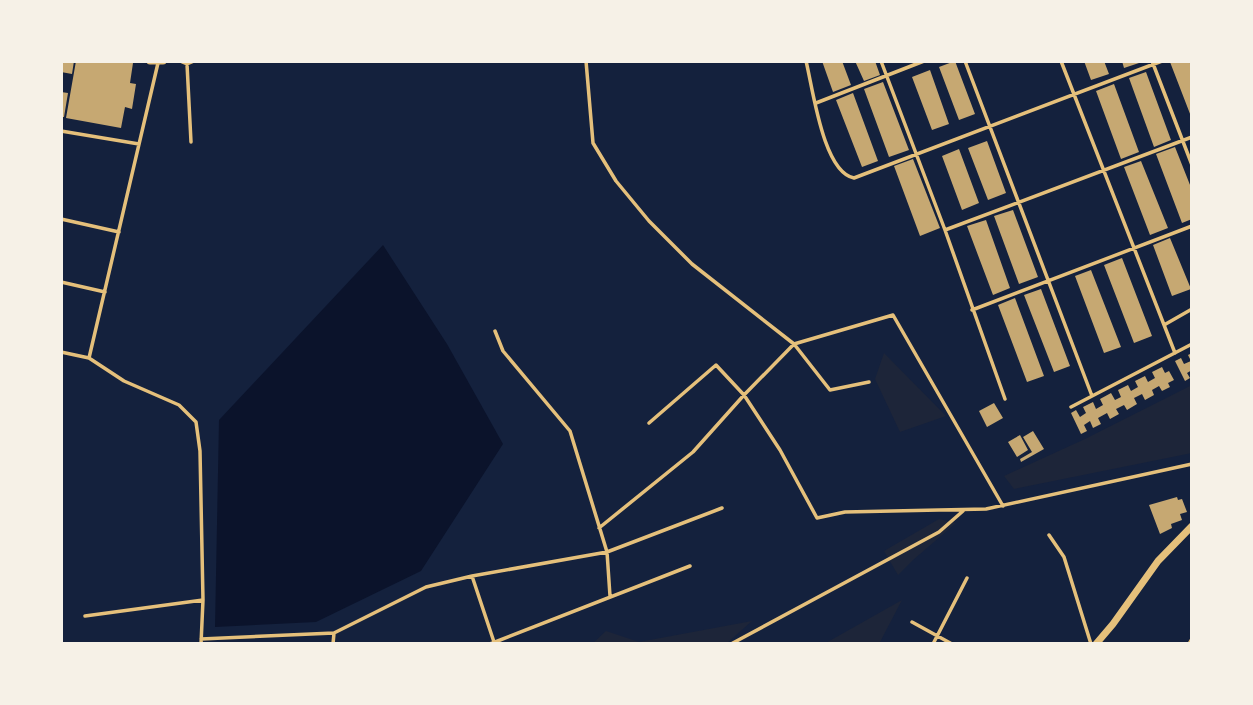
<svg xmlns="http://www.w3.org/2000/svg" width="1253" height="705" viewBox="0 0 1253 705" font-family="Manrope,sans-serif">
  <rect width="100%" height="100%" fill="#14213d"/>
  <path fill="#1d2539" d="M884,353L946,416L900,432L875,379Z
    M1192,385V453L1014,489L1004,476L1085,439Z
    M939,519L956,523L913,560L898,575L884,551Z
    M902,600L879,644H824Z
    M752,621L726,644H592L606,631L639,642Z"/>
  <path fill="#0b132b" d="M383,245L447,344L503,444L421,571L316,622L215,627L219,420Z"/>
  <path fill="#c6a872" d="M61,61H74L72,74L61,72Z
    M76,61L133,63L130,83L136,84L132,109L125,107L121,128L66,118Z
    M822,61H842L851,85L833,92Z
    M855,61H875L880,75L864,81Z
    M955,61L975,114L959,120L939,67Z
    M1084,61H1104L1109,74L1091,80Z
    M1122,61H1142V62L1124,68Z
    M1172,61H1189L1192,68V119L1170,62Z
    M930,70L949,124L932,130L912,77Z
    M1146,72L1171,140L1154,147L1129,78Z
    M883,82L909,150L889,157L864,89Z
    M1114,84L1139,152L1121,159L1096,91Z
    M61,92L68,93L64,117H61Z
    M853,93L878,161L862,167L836,100Z
    M987,141L1006,193L988,200L968,148Z
    M1175,147L1192,190V219L1182,223L1156,154Z
    M959,149L979,203L962,210L942,156Z
    M913,159L940,228L920,236L894,166Z
    M1141,161L1168,228L1150,235L1124,167Z
    M1013,210L1038,277L1019,284L994,216Z
    M986,220L1010,288L993,295L967,226Z
    M1170,238L1191,289L1172,296L1153,245Z
    M1122,258L1152,336L1134,343L1104,265Z
    M1091,270L1121,347L1104,353L1075,276Z
    M1041,289L1070,366L1054,372L1024,295Z
    M1015,298L1044,376L1027,382L998,305Z
    M1192,353V370L1187,373L1190,378L1185,381L1175,361L1181,358L1184,364L1191,361L1188,355Z
    M1162,367L1165,373L1169,371L1174,380L1168,383L1170,387L1162,391L1159,386L1152,390L1154,395L1145,400L1142,394L1134,398L1137,404L1127,410L1124,405L1116,409L1119,414L1110,419L1107,413L1098,418L1101,424L1093,428L1090,421L1084,425L1087,431L1081,434L1071,413L1076,410L1080,417L1086,413L1083,407L1093,402L1096,409L1103,405L1100,399L1111,393L1115,400L1121,397L1118,390L1128,385L1131,391L1138,387L1135,381L1145,376L1148,382L1155,378L1152,372Z
    M994,403L1003,418L987,427L979,411Z
    M1033,431L1044,449L1021,462L1020,459L1032,452L1023,437Z
    M1020,435L1028,450L1017,457L1008,442Z
    M1177,497L1178,500L1182,499L1187,512L1180,514L1182,520L1171,524L1172,528L1160,534L1149,505Z"/>
  <g fill="none" stroke-linecap="round" stroke-linejoin="round">
    <path stroke="#e5c07b" stroke-width="3.5" d="M180,61L187,64L194,61
      M586,61L593,143L616,181L649,221L692,264L794,344L830,390L869,382
      M806,61C813,89 823,172 854,178L1162,61
      M881,61L945,230L1005,399
      M965,61L1092,396
      M1061,61L1175,353
      M1152,61L1192,165
      M187,64L191,142
      M816,103L924,61
      M61,131L139,144
      M61,219L119,232
      M945,230L1192,137
      M61,282L105,292
      M972,310L1192,226
      M1164,325L1192,309
      M495,331L503,351L570,431L607,552L610,596
      M61,352L89,358L124,381L179,405L196,422L200,451L203,600L201,644
      M89,358L158,63
      M1071,407L1192,344
      M649,423L716,365L744,395L780,450L817,518L845,512L986,509L1192,464
      M599,528L693,452L744,395L794,344L893,315L1003,506
      M1049,535L1064,557L1091,644
      M472,576L494,642
      M85,616L203,600
      M912,622L952,644
      M201,639L334,633L426,587L472,576L607,552L722,508
      M333,644L334,633
      M490,644L690,566
      M731,644L939,532L963,511
      M933,644L967,578
      M1189,644L1192,639"/>
    <path stroke="#e5c07b" stroke-width="7" d="M150,61H163
      M1096,644L1113,624L1158,561L1192,526"/>
  </g>
  <rect width="1253" height="705" fill="none" stroke="#f6f1e7" stroke-width="126"/>
</svg>
